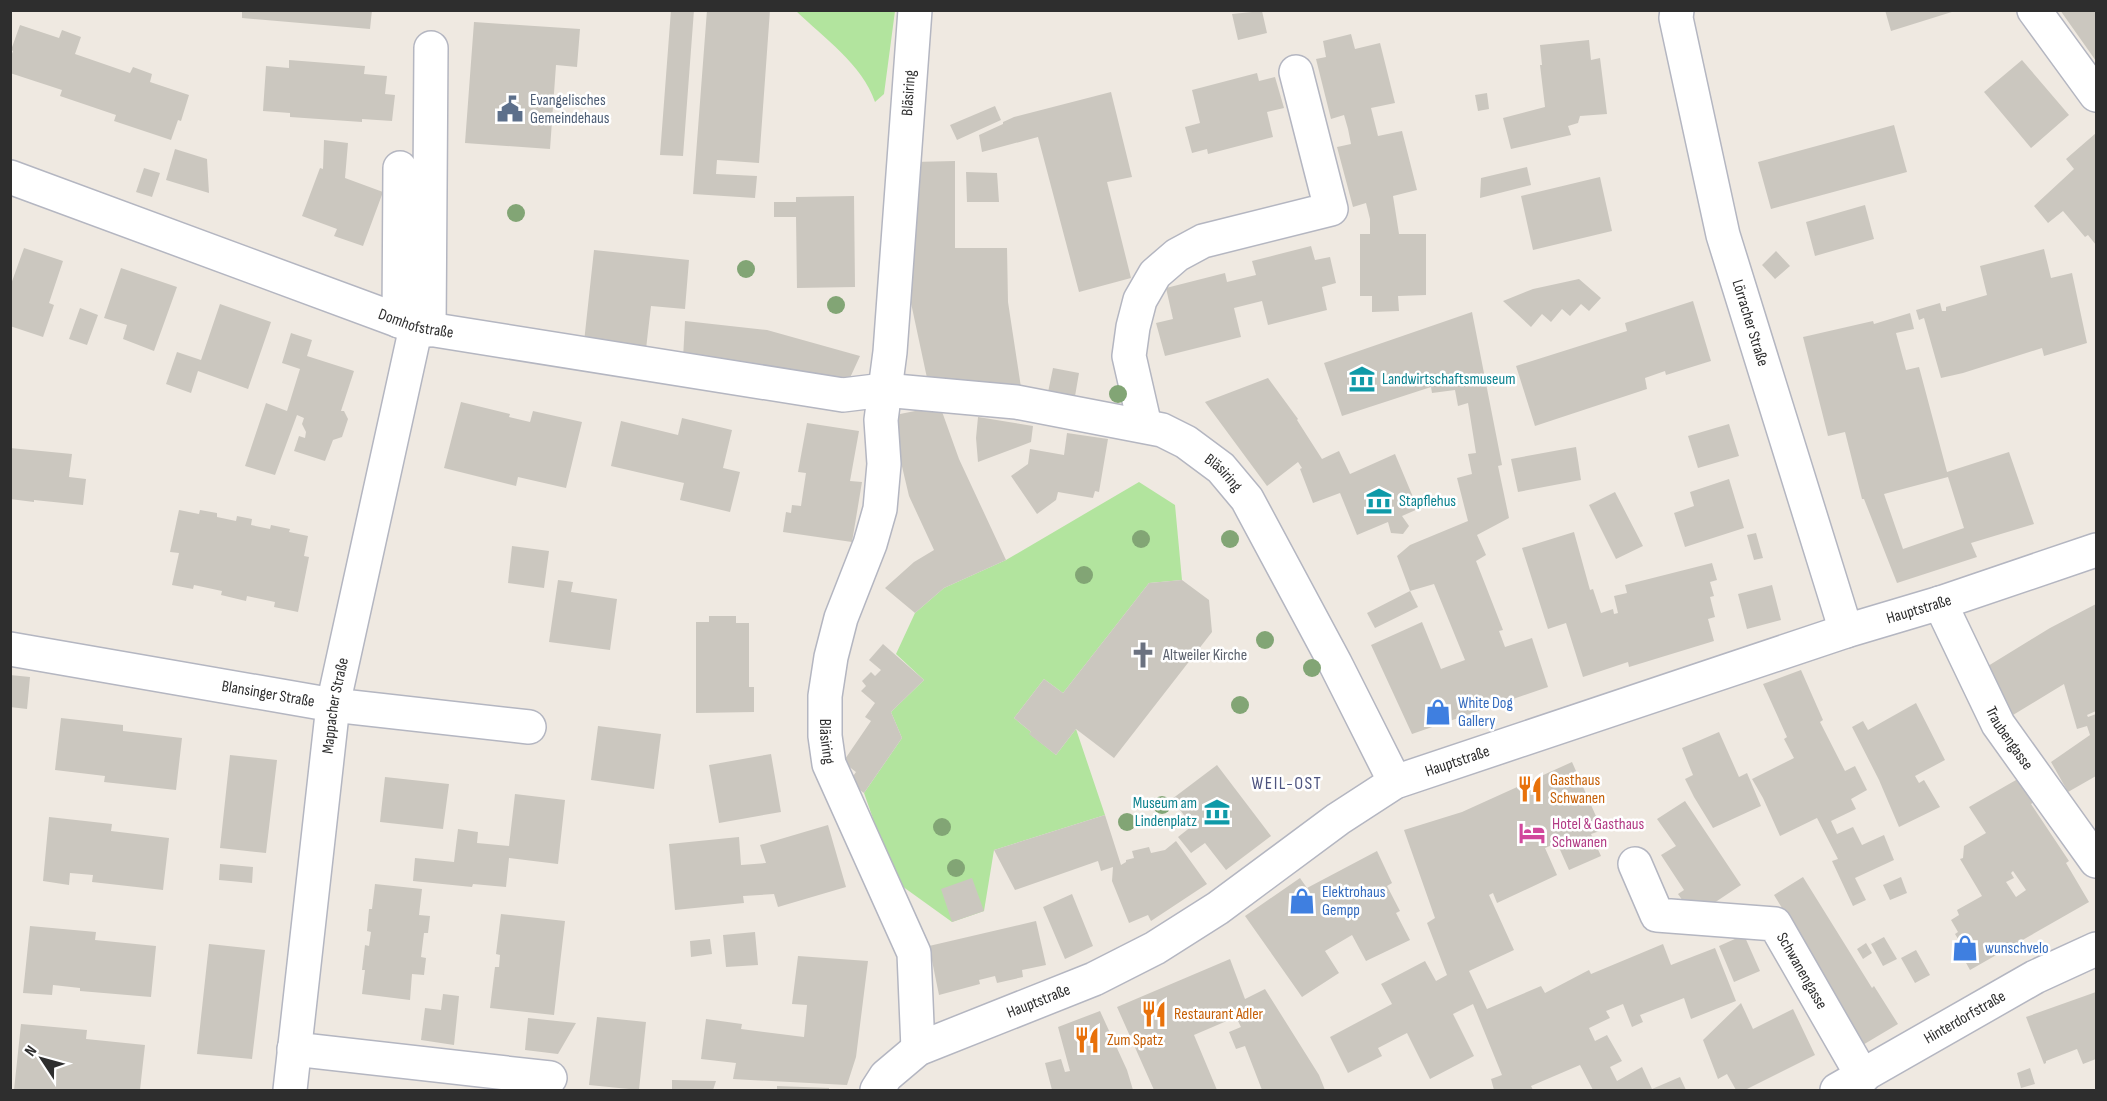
<svg xmlns="http://www.w3.org/2000/svg" width="2107" height="1101" viewBox="0 0 2107 1101" font-family="'Sofia Sans Condensed',sans-serif">
  <rect width="100%" height="100%" fill="#efe9e1"/>
  <path fill="#b2e49e" d="M796,11H895L884,94L875,102C862,64 824,38 796,11Z
    M1139,482L1175,505L1182,580L1149,583L1063,693L1044,679L1014,718L1031,732L1030,734L1056,755L1076,729L1105,815L994,850L984,911L952,922L895,881L864,793L902,738L891,712L924,680L896,654L915,613L944,588L1006,560Z"/>
  <path fill="#cbc7bf" fill-rule="evenodd" d="M242,10H372L370,29L242,18Z
    M671,10H694L683,156L660,155Z
    M707,10H770L759,163L717,160L716,174L757,176L755,198L693,194Z
    M1885,10H1955V11L1891,31Z
    M2060,10H2096V61Z
    M1262,11L1267,33L1238,40L1232,14Z
    M474,22L580,29L577,67L556,65L550,149L465,143Z
    M20,25L59,38L62,30L81,37L75,54L130,73L133,67L152,74L150,82L189,95L181,121L178,120L171,140L114,121L116,115L60,96L62,90L10,73V59L13,51L11,50Z
    M1351,34L1355,49L1380,43L1395,103L1371,108L1378,136L1402,131L1417,190L1393,196L1399,234H1426V295L1398,296L1399,311L1372,312V296H1360V234H1370V219L1366,203L1353,207L1337,147L1351,144L1348,129L1344,115L1331,119L1316,59L1326,57L1323,41Z
    M1589,40L1591,60L1600,58L1607,114L1580,116L1578,123L1568,126L1571,135L1511,149L1503,118L1545,107L1540,65H1542L1540,45Z
    M289,60L365,66L364,74L387,76L385,94L395,95L392,121L362,119V122L290,117V113L263,111L266,66L289,68Z
    M2022,60L2069,115L2031,148L1984,92Z
    M1257,73L1259,81L1275,77L1284,108L1267,112L1273,137L1208,154L1207,149L1192,153L1185,127L1200,123L1192,90Z
    M1111,92L1132,177L1107,182L1131,278L1079,292L1038,137L982,152L979,135L1003,124V122L1014,117Z
    M1487,93L1489,109L1478,111L1475,95Z
    M995,106L1001,120L957,140L950,125Z
    M1894,125L1907,172L1771,209L1758,162Z
    M2096,133V245L2088,235L2085,237L2063,211L2048,223L2034,206L2074,169L2066,159Z
    M324,140L348,143L345,178L383,192L363,246L334,236L337,229L302,216L320,168L323,169Z
    M175,149L207,159L209,193L166,180Z
    M955,161V248H1007L1008,302L1022,394L927,378L911,303L913,162Z
    M1527,167L1531,185L1480,198L1481,178Z
    M144,168L160,173L152,197L136,192Z
    M966,172L997,173L999,202H967Z
    M1600,177L1612,231L1533,250L1521,196Z
    M854,196L855,287L797,288L796,217H774V202H796V197Z
    M1865,205L1874,239L1815,256L1806,222Z
    M1311,246L1315,260L1330,257L1336,283L1322,287L1327,310L1268,325L1262,301L1234,308L1241,337L1165,356L1156,323L1173,319L1166,288L1225,273L1227,282L1256,275L1252,261Z
    M24,248L63,261L49,303L54,305L43,337L10,326V287Z
    M2044,249L2051,278L2072,273L2087,343L2044,356L2042,348L1963,373L1941,378L1924,318L1919,320L1916,310L1940,303L1942,311H1946V307L1987,295L1980,266Z
    M594,250L689,260L685,309L651,306L646,349L584,342Z
    M1776,251L1790,266L1775,279L1762,265Z
    M121,268L177,287L154,351L123,339L127,325L104,318Z
    M1579,279L1601,298L1589,311L1581,304L1570,316L1562,309L1551,322L1542,314L1531,327L1503,301L1533,289Z
    M1693,301L1711,361L1666,375L1665,371L1645,378L1647,389L1535,426L1516,366L1627,331L1625,323Z
    M220,304L271,322L248,389L198,371L191,393L166,384L177,352L201,360Z
    M80,308L98,315L87,345L69,339Z
    M1472,312L1502,465L1498,466L1509,518L1477,535L1486,555L1476,561L1503,630L1499,631L1505,647L1532,638L1548,687L1412,734L1371,645L1422,622L1441,669L1465,660L1434,584L1410,591L1397,556L1410,545L1468,521L1457,478L1472,474L1468,454L1476,453L1468,403L1458,406L1455,390L1432,393L1431,387L1342,416L1324,363Z
    M1910,313L1914,329L1896,333L1906,370L1919,367L1947,472L2009,452L2034,524L1971,543L1977,557L1897,583L1864,499H1862L1845,432L1828,436L1803,337L1873,321L1874,324ZM1948,477L1964,528L1903,549L1884,494Z
    M685,321L767,330L860,356L849,380L683,359Z
    M291,333L312,340L307,356L354,371L341,411H344L348,419L342,437L333,440L325,461L294,451L299,436L305,438L306,432L302,424L304,418L297,415L275,475L245,466L266,403L287,411L300,369L282,363Z
    M1053,368L1079,373L1074,402L1047,397Z
    M1268,378L1298,419L1297,420L1322,459L1339,451L1350,474L1395,454L1418,509L1402,516L1409,526L1403,534L1391,533L1388,522L1357,535L1340,493L1313,503L1300,469L1302,468L1298,462L1267,486L1205,402Z
    M461,402L510,414L509,417L530,422L533,411L582,422L566,488L518,477L516,486L444,468Z
    M940,406L959,459L1006,560L944,588L915,613L885,588L914,562L934,550L909,496L890,416Z
    M978,417L1033,426L1031,442L978,462L976,438Z
    M682,418L732,430L723,468L740,472L730,512L680,500L684,483L611,466L621,421L678,435Z
    M807,423L859,431L850,481L862,482L852,542L783,532L786,512L791,513L792,505L801,506L806,473L798,472Z
    M1729,424L1739,456L1698,468L1688,436Z
    M1067,433L1108,439L1099,492L1095,491L1093,498L1058,492L1056,500L1037,514L1011,476L1028,464L1030,449L1064,455Z
    M1576,447L1581,480L1518,492L1511,459Z
    M10,448L72,454L69,477L86,479L83,505L34,500V502L10,499Z
    M1729,479L1744,528L1685,547L1674,513L1694,506L1690,492Z
    M1615,492L1643,546L1616,559L1589,505Z
    M179,510L199,514L200,510L217,513V517L236,521L237,516L252,519L251,525L270,529L271,525L290,529L289,532L308,536L304,556L309,557L298,612L274,607L275,602L247,596L246,601L221,595L222,591L194,585L193,589L172,585L179,553L170,552Z
    M1574,532L1590,590L1593,589L1601,613L1613,609L1614,614L1618,613L1614,596L1627,593L1625,585L1712,563L1717,580L1710,582L1714,596L1710,597L1715,617L1708,619L1714,641L1629,667L1628,662L1583,677L1566,623L1548,629L1522,548Z
    M1756,533L1763,558L1754,560L1747,535Z
    M512,546L549,551L544,588L508,583Z
    M558,580L573,582L571,592L617,599L610,650L549,642Z
    M1182,580L1209,600L1212,632L1114,758L1076,729L1056,755L1029,734L1031,732L1014,718L1044,679L1063,693L1149,583Z
    M1772,585L1781,620L1747,629L1738,594Z
    M1410,591L1418,607L1375,628L1367,613Z
    M2096,604V711L2087,715L2088,717L2096,714V776L2068,792L2051,762L2090,735L2087,726L2077,729L2064,684L2013,715L1988,666L2050,628Z
    M709,616H736V623H749V687H754V712L696,713V622H709Z
    M883,644L924,680L891,712L902,738L864,793L849,782L856,772L843,762L871,721L865,717L875,703L861,691L866,686L862,681L871,672L875,676L881,670L869,660Z
    M1801,670L1823,720L1820,722L1845,771L1855,766L1867,790L1851,799L1856,809L1831,821L1837,834L1853,827L1862,845L1884,835L1894,860L1855,878L1866,900L1853,906L1832,861L1838,859L1817,818L1780,836L1763,798L1752,779L1794,758L1784,739L1787,737L1763,684Z
    M10,675L30,677L27,709L10,707Z
    M1916,703L1945,760L1915,776L1919,783L1924,780L1940,807L1899,827L1879,780L1852,727L1863,721L1868,730Z
    M61,718L123,725V731L182,738L176,790L104,782L105,776L55,770Z
    M598,726L661,734L654,789L591,780Z
    M1719,732L1739,777L1747,773L1761,806L1713,828L1694,797L1685,779L1693,775L1682,748Z
    M771,754L781,812L719,823L709,765Z
    M230,755L277,760L266,853L220,848Z
    M1572,762L1599,823L1596,824L1600,831L1591,834L1601,856L1569,870L1557,843L1545,848L1557,875L1497,903L1493,893L1489,895L1514,950L1469,971L1487,1009L1541,986L1545,993L1589,970L1591,974L1663,944L1671,965L1715,948L1736,1001L1691,1019L1684,998L1640,1015L1643,1022L1632,1027L1623,1004L1606,1011L1610,1018L1589,1028L1595,1041L1607,1035L1622,1061L1610,1067L1617,1081L1642,1067L1652,1089L1680,1077L1686,1090H1593L1580,1065L1531,1086L1533,1090H1494L1491,1079L1502,1075L1473,1004L1453,1014L1474,1056L1430,1079L1407,1033L1378,1048L1382,1056L1348,1073L1330,1037L1392,1004L1381,984L1425,961L1436,981L1447,975L1427,923L1435,918L1404,830L1462,812Z
    M1217,765L1271,836L1226,870L1205,843L1191,853L1178,837L1192,826L1172,799Z
    M2023,776L2039,799L2031,804L2069,861L2066,863L2089,902L1970,970L1956,945L1960,942L1955,934L1958,932L1951,920L1959,915L1957,910L1982,896L1960,859L1963,858L1964,846L1986,833L1969,807ZM2013,871L2026,890L2016,897L2006,882L2014,878L2011,873Z
    M385,777L449,784L443,829L380,822Z
    M515,794L565,800L558,864L509,858L506,887L473,884L472,887L413,881L415,858L454,862L458,829L478,832L477,843L509,846Z
    M1685,801L1741,885L1699,913L1690,911L1678,894L1684,890L1661,855L1676,846L1657,819Z
    M1105,815L1121,865L1126,862V860L1134,858L1132,851L1149,847L1151,853L1165,850L1176,841L1207,884L1151,921L1148,915L1129,923L1112,881L1113,867L1101,871L1098,861L1015,890L994,850Z
    M49,817L112,824L111,831L169,838L163,890L92,882L93,875L70,873L69,885L43,881Z
    M828,825L846,887L778,907L774,894L743,896L744,903L675,910L669,844L739,837L741,865L766,863L760,845Z
    M1377,851L1392,883L1387,886L1400,911L1396,913L1410,940L1366,961L1352,935L1325,951L1339,973L1302,997L1245,916L1300,878L1307,888Z
    M220,864L253,867L252,883L219,880Z
    M1803,877L1872,988L1874,986L1898,1024L1861,1046L1812,956L1774,895Z
    M1901,877L1907,893L1890,900L1883,885Z
    M972,878L984,911L952,922L941,889Z
    M375,884L422,889L419,915L430,916L428,933H424L421,957L426,958L424,975L412,974L410,1000L362,994L365,970H362L365,945L369,946L371,932L367,931L369,909H372Z
    M1072,894L1093,946L1065,959L1043,907Z
    M501,914L565,921L554,1015L490,1008L495,967H499L500,955L496,954Z
    M1036,921L1046,965L1022,970L1023,977L997,983L995,976L979,980L980,984L939,995L929,946Z
    M30,926L96,932L95,940L156,946L151,997L80,991V988L53,985L52,995L23,993Z
    M755,932L758,965L726,967L723,935Z
    M1744,935L1760,971L1734,982L1719,946Z
    M1884,937L1897,959L1883,966L1871,944Z
    M710,939L712,954L691,957L690,941Z
    M1866,943L1872,953L1863,959L1857,949Z
    M209,944L265,950L252,1059L197,1054Z
    M1916,950L1930,975L1915,983L1901,958Z
    M798,956L868,961L856,1057L847,1085L733,1079L736,1063L701,1059L706,1019L742,1024L741,1029L804,1037L807,1005L792,1004Z
    M1230,959L1245,999L1265,989L1319,1075L1325,1090H1262L1245,1046L1236,1049L1229,1032L1241,1027L1236,1017L1194,1035L1217,1090H1154L1117,1007Z
    M2096,992V1059L2083,1064L2077,1049L2046,1061V1063L2044,1064L2026,1017Z
    M443,994L459,996L454,1045L421,1040L425,1008L441,1010Z
    M1741,1003L1753,1029L1793,1009L1815,1055L1745,1090H1736L1727,1074L1718,1079L1703,1040Z
    M1100,1011L1127,1070L1133,1090H1052L1045,1063L1061,1059L1065,1072L1070,1071L1058,1027Z
    M597,1017L646,1022L639,1090L589,1085Z
    M528,1018L576,1023L558,1054L525,1050Z
    M21,1024L87,1030L86,1039L145,1045L140,1090H14Z
    M2030,1068L2035,1084L2021,1088L2017,1073Z
    M672,1080L716,1081L713,1090H672Z
    M777,1086L829,1088V1090H777Z"/>
  <g fill="none" stroke-linecap="round" stroke-linejoin="round">
    <g stroke="#b4b6c1" stroke-width="36">
      <g id="minor">
        <path id="s1" d="M915,10L890,352L881,420L884,464L880,509L870,544L841,618L831,657L825,696V736L829,764L914,953L918,1049"/>
        <path id="s2" d="M1677,10L1676,18L1723,235L1846,631"/>
        <path d="M2034,10L2096,95"/>
        <path id="s3" d="M10,177L416,327L843,395L884,390L1016,402L1162,430L1186,442L1221,468L1247,499L1335,663L1395,782"/>
        <path d="M399,321L400,168"/>
        <path d="M429,330L431,48"/>
        <path d="M1145,426L1129,356L1133,327L1140,300L1155,274L1177,255L1203,241L1331,209L1296,72"/>
        <path id="s4" d="M1940,603L1998,724L2096,861"/>
        <path id="s5" d="M10,649L333,705L529,727"/>
        <path id="s6" d="M1635,864L1657,915L1775,924L1863,1077"/>
        <path d="M294,1049L550,1078"/>
        <path id="s7" d="M290,1090L333,705L416,327"/>
        <path id="s8" d="M877,1090L886,1076L918,1049L1094,979L1155,948L1218,908L1338,819L1395,782L1846,631L1940,603L2096,550"/>
        <path id="s9" d="M1837,1090L2035,977L2096,949"/>
      </g>
    </g>
    <use href="#minor" stroke="#fff" stroke-width="33"/>
  </g>
  <g fill="#82a575">
    <circle cx="516" cy="213" r="9"/>
    <circle cx="746" cy="269" r="9"/>
    <circle cx="836" cy="305" r="9"/>
    <circle cx="1118" cy="394" r="9"/>
    <circle cx="1141" cy="539" r="9"/>
    <circle cx="1230" cy="539" r="9"/>
    <circle cx="1084" cy="575" r="9"/>
    <circle cx="1265" cy="640" r="9"/>
    <circle cx="1312" cy="668" r="9"/>
    <circle cx="1240" cy="705" r="9"/>
    <circle cx="1162" cy="805" r="9"/>
    <circle cx="1127" cy="822" r="9"/>
    <circle cx="942" cy="827" r="9"/>
    <circle cx="956" cy="868" r="9"/>
  </g>
  <defs>
    <g id="civic-bare" transform="scale(2.07)"><path d="M-.6-6.5H3V-4.5H.6V-3L4-1V1h2V6H-6V1h2V-1L-.6-3ZM-1.2 2.5V6h2.4V2.5Z" fill="#5c6f8a" stroke="#fff" stroke-width="2.5" paint-order="stroke"/></g>
    <g id="museum-bare" transform="scale(2.07)"><path d="M0-6L6-3V-2H-6V-3ZM-5-1h2V3h-2ZM-1-1h2V3h-2ZM3-1h2V3H3ZM-6 4H6V6H-6Z" fill="#0f9aa8" stroke="#fff" stroke-width="2.5" paint-order="stroke"/></g>
    <g id="church-bare" transform="scale(2.07)"><path d="M-1.2-6h2.4v3.5h3.3v2.4h-3.3V6h-2.4V-.1h-3.3v-2.4h3.3Z" fill="#6b7280" stroke="#fff" stroke-width="2.5" paint-order="stroke"/></g>
    <g id="shop-bare" transform="scale(2.07)"><path d="M-5-2.5h2.3a2.7 3.5 0 0 1 5.4 0H5L5.5 6h-11ZM-1.5-2.5h3a1.5 2.3 0 0 0-3 0Z" fill="#3f7fe0" stroke="#fff" stroke-width="2.5" paint-order="stroke"/></g>
    <g id="restaurant-bare" transform="scale(2.07)"><path d="M-5-6h1v4h1v-4h1v4h1v-4h1v5L-1.5 .5V6h-2V.5L-5-1ZM5-6V6H3V1.5H1.5Q1.5-4 5-6Z" fill="#e8710a" stroke="#fff" stroke-width="2.5" paint-order="stroke"/></g>
    <g id="hotel-bare" transform="scale(2.07)"><path d="M-6-4.5h1.5V1H6V5H4.5V3h-9V5H-6ZM-4 0a1.8 1.8 0 1 1 3.6 0ZM.5 0V-2.5h3Q6-2.5 6 0Z" fill="#d1479c" stroke="#fff" stroke-width="2.5" paint-order="stroke"/></g>
  </defs>
  <g fill-rule="evenodd">
    <use href="#civic-bare" x="510" y="109"/>
    <use href="#museum-bare" x="1362" y="379"/>
    <use href="#museum-bare" x="1379" y="501"/>
    <use href="#church-bare" x="1143" y="655"/>
    <use href="#shop-bare" x="1438" y="712"/>
    <use href="#restaurant-bare" x="1530" y="789"/>
    <use href="#museum-bare" x="1217" y="812"/>
    <use href="#hotel-bare" x="1532" y="833"/>
    <use href="#shop-bare" x="1302" y="901"/>
    <use href="#shop-bare" x="1965" y="948"/>
    <use href="#restaurant-bare" x="1154" y="1014"/>
    <use href="#restaurant-bare" x="1087" y="1040"/>
  </g>
  <g text-anchor="middle" dominant-baseline="central" stroke-width="5" stroke-linejoin="round" paint-order="stroke">
    <g font-size="16" fill="#2e2e2e" stroke="#fff">
      <text transform="translate(909 93) rotate(-86)">Bläsiring</text>
      <text stroke="none"><textPath href="#s3" startOffset="432">Domhofstraße</textPath></text>
      <text stroke="none"><textPath href="#s2" startOffset="322">Lörracher Straße</textPath></text>
      <text stroke="none"><textPath href="#s3" startOffset="1263">Bläsiring</textPath></text>
      <text stroke="none"><textPath href="#s8" startOffset="1160">Hauptstraße</textPath></text>
      <text stroke="none"><textPath href="#s5" startOffset="262">Blansinger Straße</textPath></text>
      <text stroke="none"><textPath href="#s7" startOffset="387">Mappacher Straße</textPath></text>
      <text stroke="none"><textPath href="#s4" startOffset="152">Traubengasse</textPath></text>
      <text stroke="none"><textPath href="#s1" startOffset="742">Bläsiring</textPath></text>
      <text stroke="none"><textPath href="#s8" startOffset="674">Hauptstraße</textPath></text>
      <text stroke="none"><textPath href="#s6" startOffset="228">Schwanengasse</textPath></text>
      <text stroke="none"><textPath href="#s8" startOffset="188">Hauptstraße</textPath></text>
      <text stroke="none"><textPath href="#s9" startOffset="147">Hinterdorfstraße</textPath></text>
    </g>
    <g font-size="16" fill="#4e5e75" stroke="#fff" text-anchor="start">
      <text x="530" y="100">Evangelisches<tspan x="530" dy="18">Gemeindehaus</tspan></text>
    </g>
    <g font-size="16" fill="#0d838f" stroke="#fff" text-anchor="start">
      <text x="1382" y="379">Landwirtschaftsmuseum</text>
      <text x="1399" y="501">Stapflehus</text>
      <text x="1197" y="803" text-anchor="end">Museum am<tspan x="1197" dy="18">Lindenplatz</tspan></text>
    </g>
    <g font-size="16" fill="#5b616d" stroke="#fff" text-anchor="start">
      <text x="1163" y="655">Altweiler Kirche</text>
    </g>
    <g font-size="16" fill="#366cbe" stroke="#fff" text-anchor="start">
      <text x="1458" y="703">White Dog<tspan x="1458" dy="18">Gallery</tspan></text>
      <text x="1322" y="892">Elektrohaus<tspan x="1322" dy="18">Gempp</tspan></text>
      <text x="1985" y="948">wunschvelo</text>
    </g>
    <g font-size="16" fill="#c56008" stroke="#fff" text-anchor="start">
      <text x="1550" y="780">Gasthaus<tspan x="1550" dy="18">Schwanen</tspan></text>
      <text x="1174" y="1014">Restaurant Adler</text>
      <text x="1107" y="1040">Zum Spatz</text>
    </g>
    <g font-size="16" fill="#b23c85" stroke="#fff" text-anchor="start">
      <text x="1552" y="824">Hotel &amp; Gasthaus<tspan x="1552" dy="18">Schwanen</tspan></text>
    </g>
    <g font-size="18" letter-spacing="1.5" fill="#4d537f" stroke="#fff">
      <text x="1287" y="783">WEIL-OST</text>
    </g>
  </g>
  <rect width="2107" height="1101" fill="none" stroke="#2e2e2e" stroke-width="24"/>
  <g transform="translate(42 1059) rotate(306)" stroke="#ffffff" stroke-width="4.5" paint-order="stroke">
  <path d="M0-4.5L10 22L0 15L-10 22Z" fill="#2e2e2e"/>
  <text y="-9" font-size="16" font-weight="bold" text-anchor="middle" fill="#2e2e2e">N</text>
  </g>
</svg>
